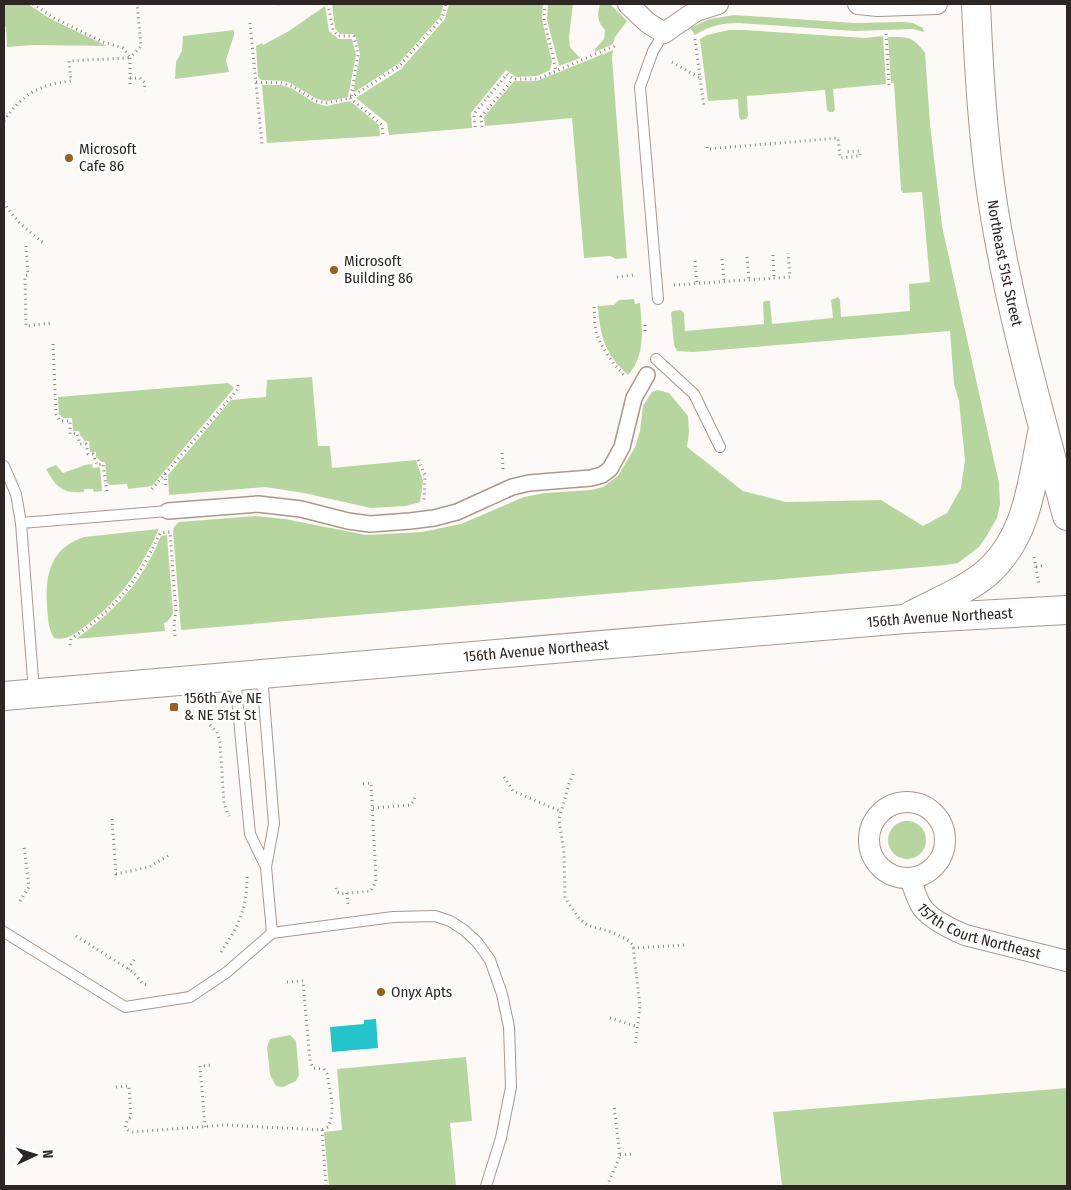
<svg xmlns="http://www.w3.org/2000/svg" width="1071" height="1190" viewBox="0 0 1071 1190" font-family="'Fira Sans Condensed',sans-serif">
  <rect width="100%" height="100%" fill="#fdf9f7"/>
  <path fill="#b7d69f" d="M4,4H28L49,18L107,46L33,45L7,47L6,27H4Z
    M332,4H444L440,17L398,64L353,93L360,54L355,34H340L335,28Z
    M449,4H543L542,20L552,62L550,70L537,76L516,77L506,70L471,113L472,128L389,135L387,123L356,98L401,69L445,19Z
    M548,4H573L569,37L570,47L580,58L559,66L547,20Z
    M600,4H610L627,21L615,37L613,44L595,52V49L604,39L605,30C597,21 597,15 600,4Z
    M325,6L329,31L338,39H352L356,55L348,97L327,101L317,99L292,84L284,81L261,80L258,77L256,46L262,43L263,45L289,31Z
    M734,15L854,23L903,22L913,23L923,28L924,32L913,29L854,31L739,23C722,23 709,26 695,35L690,28L710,19Z
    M234,30V35L226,60L229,72L175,79L176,62L182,51L183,36Z
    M729,30H744L865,38L883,36L886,84L833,89L835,110L833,112H829L827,110L825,90L747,96L748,116L746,119L741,120L739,117L738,99L708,101L700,39L707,35Z
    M888,37C908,37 913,36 925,53L930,124L942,226L999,483L1000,504L997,518L986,537L979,547L958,563L946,565L181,630L173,531L174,527L179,522L255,516L285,519L366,535L422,532L461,524L524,497L545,493L591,490L603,487L618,476L635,447L640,431L643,406L652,392L658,390L669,393L688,416L689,432L687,447L743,491L786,502L881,500L923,526L947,513L961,488L965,460L959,401L954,384L950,331L693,352L677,351L674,345L671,313L673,311L681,310L684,313L685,331L764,324L763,302L765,301H770L772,324L833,318L831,300L838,297L840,300L841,317L910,311L909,284L930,282L922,192L903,193L901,190L894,83H891Z
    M613,50L612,58L627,258L616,259L610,256L584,258L572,118L485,126L484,117L514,81H537Z
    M262,85H281L291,88L315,103L326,106L350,101L379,125L380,136L267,143Z
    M634,299L635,304L640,303C642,328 646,355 628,375C605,354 600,337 598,306L614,305L619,300Z
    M312,377L318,446H330L332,468L416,460L423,481L420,502L406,506L371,508L304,493L265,487L169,495L168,475L231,400L266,397L267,380Z
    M228,383L234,388L152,486L128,489L127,484L110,485L107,483L105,462H102L96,457V452H90L89,441H85L80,435L79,431H73L72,418H64L59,414L58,397Z
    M92,464L93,468L100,467L102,491L94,492L93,489H84V492C63,494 56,487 46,469L56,465L63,473L85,465Z
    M159,529C142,567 121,599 88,624C76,633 68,641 54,638C48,628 48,618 47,607C45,575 50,548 84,537Z
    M167,535L173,614L167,622L164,623L165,631L76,639C116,610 142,582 161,536Z
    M888 840a19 19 0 1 1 38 0a19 19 0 1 1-38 0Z
    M290,1035L296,1041L299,1075L296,1081L283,1087L276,1086L270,1075L267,1047L270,1039Z
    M466,1057L472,1121L450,1123L456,1186H329L324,1132L342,1130L337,1069Z
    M1067,1088V1186H782L773,1112Z"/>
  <path fill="#25c3cb" d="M376,1019L378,1048L332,1052L330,1027L364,1024V1020Z"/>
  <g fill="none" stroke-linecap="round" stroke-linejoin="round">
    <g stroke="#a9988e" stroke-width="12">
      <path id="service" d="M658,299L640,87L653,51L664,33
        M656,359L694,394L720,447
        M4,466L16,494L21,523L34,692
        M21,523L168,511
        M262,675L274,824L266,867L272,933
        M235,677L250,834L266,867
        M4,932L125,1007L190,997L227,972L272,933L393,917L435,916L450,921L464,930L477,942L490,960L502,994L509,1027L511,1087L501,1138L486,1186"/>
    </g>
    <g stroke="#a9988e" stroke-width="18">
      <path id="pedestrian" d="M168,511L258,504L301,509L348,521L370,524L410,521L434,518L457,512L512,487L529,483L591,478L602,475L610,469L622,447L634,398L647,375"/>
    </g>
    <g stroke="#a9988e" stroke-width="22">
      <g id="minor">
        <path d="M628,4L648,23L664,33L696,11L718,4"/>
        <path d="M858,4L878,6L937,4"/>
        <circle cx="907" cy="840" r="38"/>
        <path id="s1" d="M910,878C913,887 916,896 920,904C927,918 951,929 965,935L1067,961"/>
      </g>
    </g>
    <g stroke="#a9988e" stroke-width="30">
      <g id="secondary">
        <path id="s2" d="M976,4C979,73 983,142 994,211C1011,314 1040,415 1067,516"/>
        <path d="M912,615C935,603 971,588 989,571C1028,535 1032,482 1042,433"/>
        <path id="s3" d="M4,696L905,619L1067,610"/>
      </g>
    </g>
    <path stroke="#8e8885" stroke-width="3" stroke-dasharray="1 4" stroke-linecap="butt" d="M33,4L54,18L103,42L123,48L130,57
      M279,4L281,8
      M328,4L333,30L338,36H354L358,55L351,97
      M545,4L544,20L556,70
      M250,23L262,144
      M886,34L889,85
      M695,39L704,108
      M672,62L700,78
      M130,78H140L145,83L144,91
      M256,82L281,83L292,86L316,101L327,103L350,98L399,66L442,18L446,4
      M130,84V58L141,46L137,4
      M350,98L382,125L383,135
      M4,121C21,95 40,84 71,81L69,61L130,58
      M475,127L474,114L507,74L513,79H538L614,46L617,43
      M482,127L481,117L513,79
      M707,147V149L838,138L840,158L860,156V151L847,152
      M4,202C13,220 30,232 45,244
      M26,246L28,275L25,276L26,326L52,323
      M773,255L774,278
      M747,257L749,280
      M722,259L724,281
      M695,261L697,283
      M617,277L633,275
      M674,285L790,277L788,253
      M594,307C595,315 594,324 596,331C599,345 614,365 624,375
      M645,325V332
      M53,344L56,414L60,421H70V434L77,433L80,444H86L88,454H93L97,465L103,464L107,493
      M502,453L503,469
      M418,460L425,475L424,500
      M165,474L166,488
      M152,489L238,389V382
      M1034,557L1039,584
      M1036,567L1046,565
      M70,645L71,639C116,608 137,583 160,533L170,532L176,612L174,623L175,638
      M210,725L217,732L220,742L224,804L229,816
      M573,774L569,784L559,819L564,853L565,898L578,917L587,925L611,932L626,939L633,945L640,1007L635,1046
      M504,777L513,791L560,811
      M373,808L410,805L414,801L415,794
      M112,819L116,874L149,867L171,854
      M336,888L337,892L341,894L371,891L376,881L371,783L361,784
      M347,893L348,905
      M20,901L29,887L24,845
      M76,936L133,972L143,984L147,985
      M633,948L686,945
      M221,952C240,924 247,908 247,874
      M128,969L136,957
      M287,982L303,981L310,1061L313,1068L324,1069L327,1074C330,1091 336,1110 328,1127L322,1130
      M610,1018L638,1027
      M116,1087L129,1086L131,1117L127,1121L125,1127L128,1130L133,1132L226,1125L322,1130L326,1186
      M205,1127L200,1066L213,1065
      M620,1155L633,1154
      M607,1186L620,1156L614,1106"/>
    <use href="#service" stroke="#fff" stroke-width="10"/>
    <use href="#pedestrian" stroke="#fff" stroke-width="15"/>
    <use href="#minor" stroke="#fff" stroke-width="20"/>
    <use href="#secondary" stroke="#fff" stroke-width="28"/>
  </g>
  <g fill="#9a601e" stroke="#fff" stroke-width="2">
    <circle cx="69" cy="158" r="5"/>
    <circle cx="334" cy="270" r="5"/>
    <rect x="169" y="702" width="10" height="10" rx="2.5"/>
    <circle cx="381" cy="992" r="5"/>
  </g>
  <g text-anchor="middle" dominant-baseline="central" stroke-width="5" stroke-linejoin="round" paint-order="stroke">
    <g font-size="15" fill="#2d2622" stroke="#fff" text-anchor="start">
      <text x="79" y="149">Microsoft<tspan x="79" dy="17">Cafe 86</tspan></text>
      <text x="344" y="261">Microsoft<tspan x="344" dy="17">Building 86</tspan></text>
      <text x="184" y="698">156th Ave NE<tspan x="184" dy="17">&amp; NE 51st St</tspan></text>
      <text x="391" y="992">Onyx Apts</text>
    </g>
    <g font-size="15" fill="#2d2622" stroke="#fff">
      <text stroke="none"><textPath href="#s2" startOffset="261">Northeast 51st Street</textPath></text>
      <text stroke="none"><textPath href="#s3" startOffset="939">156th Avenue Northeast</textPath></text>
      <text stroke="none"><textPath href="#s3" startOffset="534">156th Avenue Northeast</textPath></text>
      <text stroke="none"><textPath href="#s1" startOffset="95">157th Court Northeast</textPath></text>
    </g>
  </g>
  <rect width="1071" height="1190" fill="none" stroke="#2d2622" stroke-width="10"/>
  <g transform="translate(35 1155) rotate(86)" stroke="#ffffff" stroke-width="4" paint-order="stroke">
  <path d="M0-4L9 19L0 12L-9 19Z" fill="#2d2622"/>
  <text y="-8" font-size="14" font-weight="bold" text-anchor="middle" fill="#2d2622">N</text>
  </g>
</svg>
